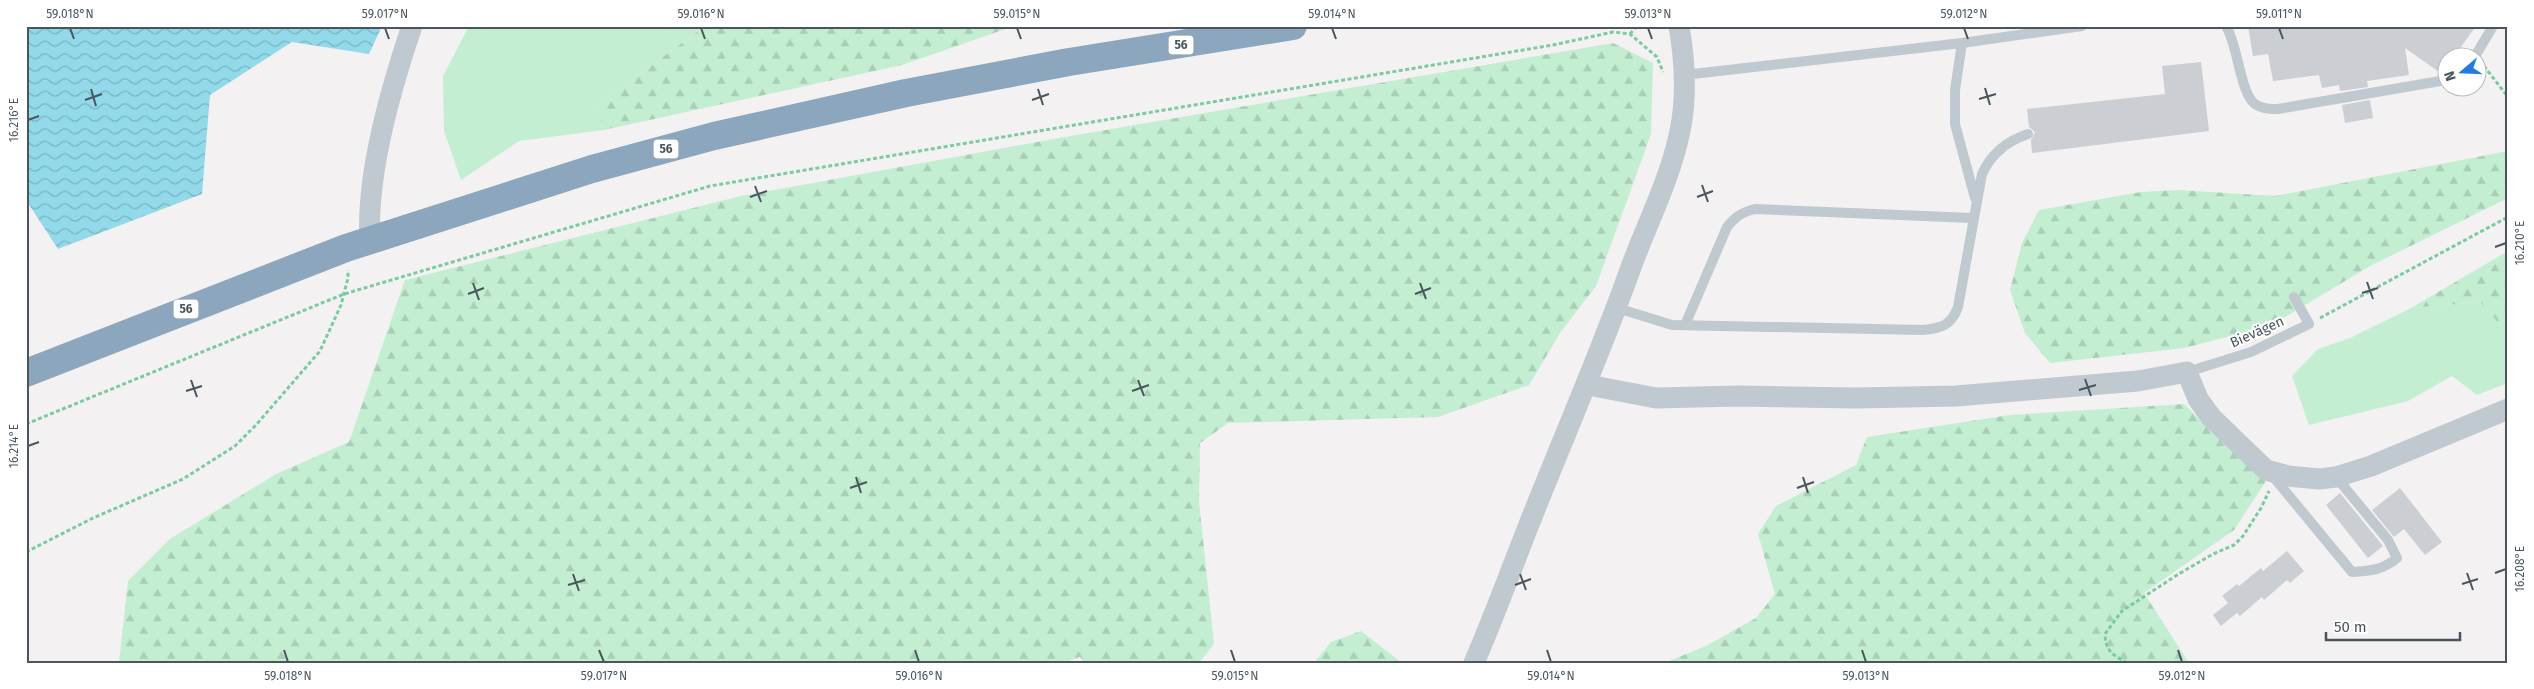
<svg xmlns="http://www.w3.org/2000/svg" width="2534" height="689" viewBox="0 0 2534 689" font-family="'Fira Sans',sans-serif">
  <defs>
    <pattern id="forest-firs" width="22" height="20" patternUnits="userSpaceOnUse" patternTransform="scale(1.25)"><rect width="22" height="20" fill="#c3eed1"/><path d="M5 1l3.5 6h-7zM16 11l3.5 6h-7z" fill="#a9ceb6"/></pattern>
    <pattern id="water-waves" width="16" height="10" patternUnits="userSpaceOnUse" patternTransform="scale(1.25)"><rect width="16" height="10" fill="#92dae9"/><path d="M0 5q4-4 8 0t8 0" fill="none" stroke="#79b4c0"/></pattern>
  </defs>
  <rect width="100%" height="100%" fill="#f3f1f1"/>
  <path fill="#c3eed1" d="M469,26H705L596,106L604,130L519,141L461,180L444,131L443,76Z
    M2480,302L2508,334V383L2477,395L2452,376L2408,401L2309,425L2292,376L2318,349L2350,338L2411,308Z"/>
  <path fill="url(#forest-firs)" d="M705,26H1014L902,65L604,130L596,106Z
    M1613,43L1653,63L1651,134L1596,286L1560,333L1529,385L1438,417L1228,423L1200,443L1199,502L1214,644L1199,663H1085L1080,657L1062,663H119L128,581L170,539L276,474L349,442L405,280L741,196L1059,138Z
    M2508,151V198L2370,266L2270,326L2184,348L2050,363L2025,333L2010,290L2022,243L2039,210L2141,192L2178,190L2275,196Z
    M2508,251V334L2480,302L2411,308Z
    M2184,404L2266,481L2234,530L2144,593L2189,663H1664L1706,646L1756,618L1775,594L1758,534L1776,506L1856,465L1867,437L2010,415Z
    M1361,631L1402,663H1314L1331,642Z"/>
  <path fill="url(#water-waves)" d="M29,26H382L369,54L292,42L210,95L202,194L58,249L26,200V45Z"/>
  <path fill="#cbced3" d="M2248,26H2476L2453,58H2446V67L2442,74L2405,48L2409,75L2367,81L2368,87L2340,91L2339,85L2322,88L2319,75L2273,81L2268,54L2253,56Z
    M2201,62L2209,131L2032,153L2031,140L2035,132L2029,127L2027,109L2165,94L2162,66Z
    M2370,100L2373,118L2345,123L2342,105Z
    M2400,488L2442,542L2425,555L2404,529L2394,537L2372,510Z
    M2340,493L2383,546L2368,558L2326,505Z
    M2287,551L2304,571L2290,583L2287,580L2264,600L2262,597L2240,616L2237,613L2221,626L2213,615L2228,603L2222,596L2237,584L2239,586L2261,568L2263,571Z"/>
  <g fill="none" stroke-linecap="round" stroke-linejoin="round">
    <path stroke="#7ccba0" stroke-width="3" stroke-dasharray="4 2.5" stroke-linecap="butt" d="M1630,34L1637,26
      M2484,66L2508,97
      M2320,318L2508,217
      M26,424L344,294L710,186L1553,45L1613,32L1630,34L1657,57L1663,72
      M26,552L93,518L183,479L235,446L256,425L320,351L341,305L348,278V270
      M2127,663C2112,654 2106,652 2105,634L2122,611L2177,575L2213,554L2234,545L2243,536L2261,508L2269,491"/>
    <path stroke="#c0c9cf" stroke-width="10" d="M2226,26C2238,45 2240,93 2255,104C2262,109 2270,109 2278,109L2446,80
      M1962,43L1955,90V124L1975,198
      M2474,58L2493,26
      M1684,75L1962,43L2082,26
      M1617,308L1672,325L1923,330C1941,328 1951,326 1958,307L1982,174C1991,154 2007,141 2028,134
      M1685,325L1727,227C1735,217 1742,212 1755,209L1972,218
      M2187,372L2251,352L2309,324L2294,297
      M2276,474V480L2352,572C2370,571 2383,570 2397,558L2388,540L2336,477"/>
    <path stroke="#c0c9cf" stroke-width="21" d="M370,240C366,175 391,88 412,26
      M1588,385L1656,398L1739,396L1856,398L1956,396L2138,381L2187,372L2198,399L2211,417L2266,470L2288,476L2319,479L2336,477L2371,466L2508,409
      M1474,663C1499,605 1520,545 1544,487C1573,415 1604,343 1630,270C1647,223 1670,180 1680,131C1687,97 1685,61 1679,26"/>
    <path stroke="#8ba6bd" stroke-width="28" d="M26,373L346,248L592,169L714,136L906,93L1069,62L1293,26"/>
  </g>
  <path fill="none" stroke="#4a555e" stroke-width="2" d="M70,28L74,39M385,28L389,39M701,28L705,39M1017,28L1021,39M1332,28L1336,39M1648,28L1652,39M1964,28L1968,39M2279,28L2283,39M1985,88L1990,105M91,89L96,106M1038,89L1043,105M1979,99L1996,94M85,100L102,94M1032,100L1049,94M28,120L39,116M1702,185L1708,202M755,186L761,202M750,197L767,191M1697,197L1713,191M2495,247L2506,243M2367,282L2373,299M473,283L479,300M1420,283L1426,299M2362,293L2378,288M468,294L484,288M1415,294L1431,288M2085,379L2091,396M191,380L197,397M1138,380L1144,396M2079,390L2096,385M186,391L202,386M1132,391L1149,385M28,446L39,442M856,477L861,493M1803,477L1808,493M850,488L867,482M1797,488L1814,482M2467,573L2473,590M2495,573L2506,569M573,574L579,591M1520,574L1526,590M2462,584L2478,579M568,585L585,580M1515,585L1531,579M284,650L288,662M599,650L604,662M915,650L919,662M1231,650L1235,662M1547,650L1551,662M1862,650L1866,662M2178,650L2182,662"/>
  <g text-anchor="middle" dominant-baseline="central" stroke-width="4.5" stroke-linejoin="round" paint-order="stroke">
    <g fill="#fff" stroke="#80888e" stroke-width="1">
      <rect x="1168.5" y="35.5" width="25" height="19" rx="4"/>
      <rect x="653.5" y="139.5" width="25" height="19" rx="4"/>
      <rect x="173.5" y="299.5" width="25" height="19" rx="4"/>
    </g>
    <g font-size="12" font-weight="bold" fill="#4a555e">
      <text x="1181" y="45">56</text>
      <text x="666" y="149">56</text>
      <text x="186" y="309">56</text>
    </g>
    <g font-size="14" fill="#4a555e" stroke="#fff">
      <text transform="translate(2257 332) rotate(-24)">Bievägen</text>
    </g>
  </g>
  <rect width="2534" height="689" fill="none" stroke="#ffffff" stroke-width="55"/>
  <g transform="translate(2462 72) rotate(251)"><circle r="24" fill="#ffffff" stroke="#b7bbbf"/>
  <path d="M0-4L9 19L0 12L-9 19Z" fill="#227cdd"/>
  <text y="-8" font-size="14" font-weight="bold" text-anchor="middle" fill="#4a555e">N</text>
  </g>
  <path d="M2326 632v8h134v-8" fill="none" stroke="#4a555e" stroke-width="2.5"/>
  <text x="2334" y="632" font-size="15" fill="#4a555e" stroke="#ffffff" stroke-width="4" paint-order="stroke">50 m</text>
  <rect x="28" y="28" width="2478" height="634" fill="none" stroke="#4a555e" stroke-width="2"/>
  <g font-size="12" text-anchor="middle" fill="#4a555e">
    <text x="70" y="18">59.018°N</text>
    <text x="385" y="18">59.017°N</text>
    <text x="701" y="18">59.016°N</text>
    <text x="1017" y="18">59.015°N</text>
    <text x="1332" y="18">59.014°N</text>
    <text x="1648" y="18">59.013°N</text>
    <text x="1964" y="18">59.012°N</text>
    <text x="2279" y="18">59.011°N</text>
    <text transform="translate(14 120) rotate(-90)" y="4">16.216°E</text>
    <text transform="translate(2520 243) rotate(-90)" y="4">16.210°E</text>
    <text transform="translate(14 446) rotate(-90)" y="4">16.214°E</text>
    <text transform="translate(2520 569) rotate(-90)" y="4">16.208°E</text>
    <text x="288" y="680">59.018°N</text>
    <text x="604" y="680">59.017°N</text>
    <text x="919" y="680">59.016°N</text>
    <text x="1235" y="680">59.015°N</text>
    <text x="1551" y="680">59.014°N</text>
    <text x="1866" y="680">59.013°N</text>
    <text x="2182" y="680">59.012°N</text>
  </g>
</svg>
